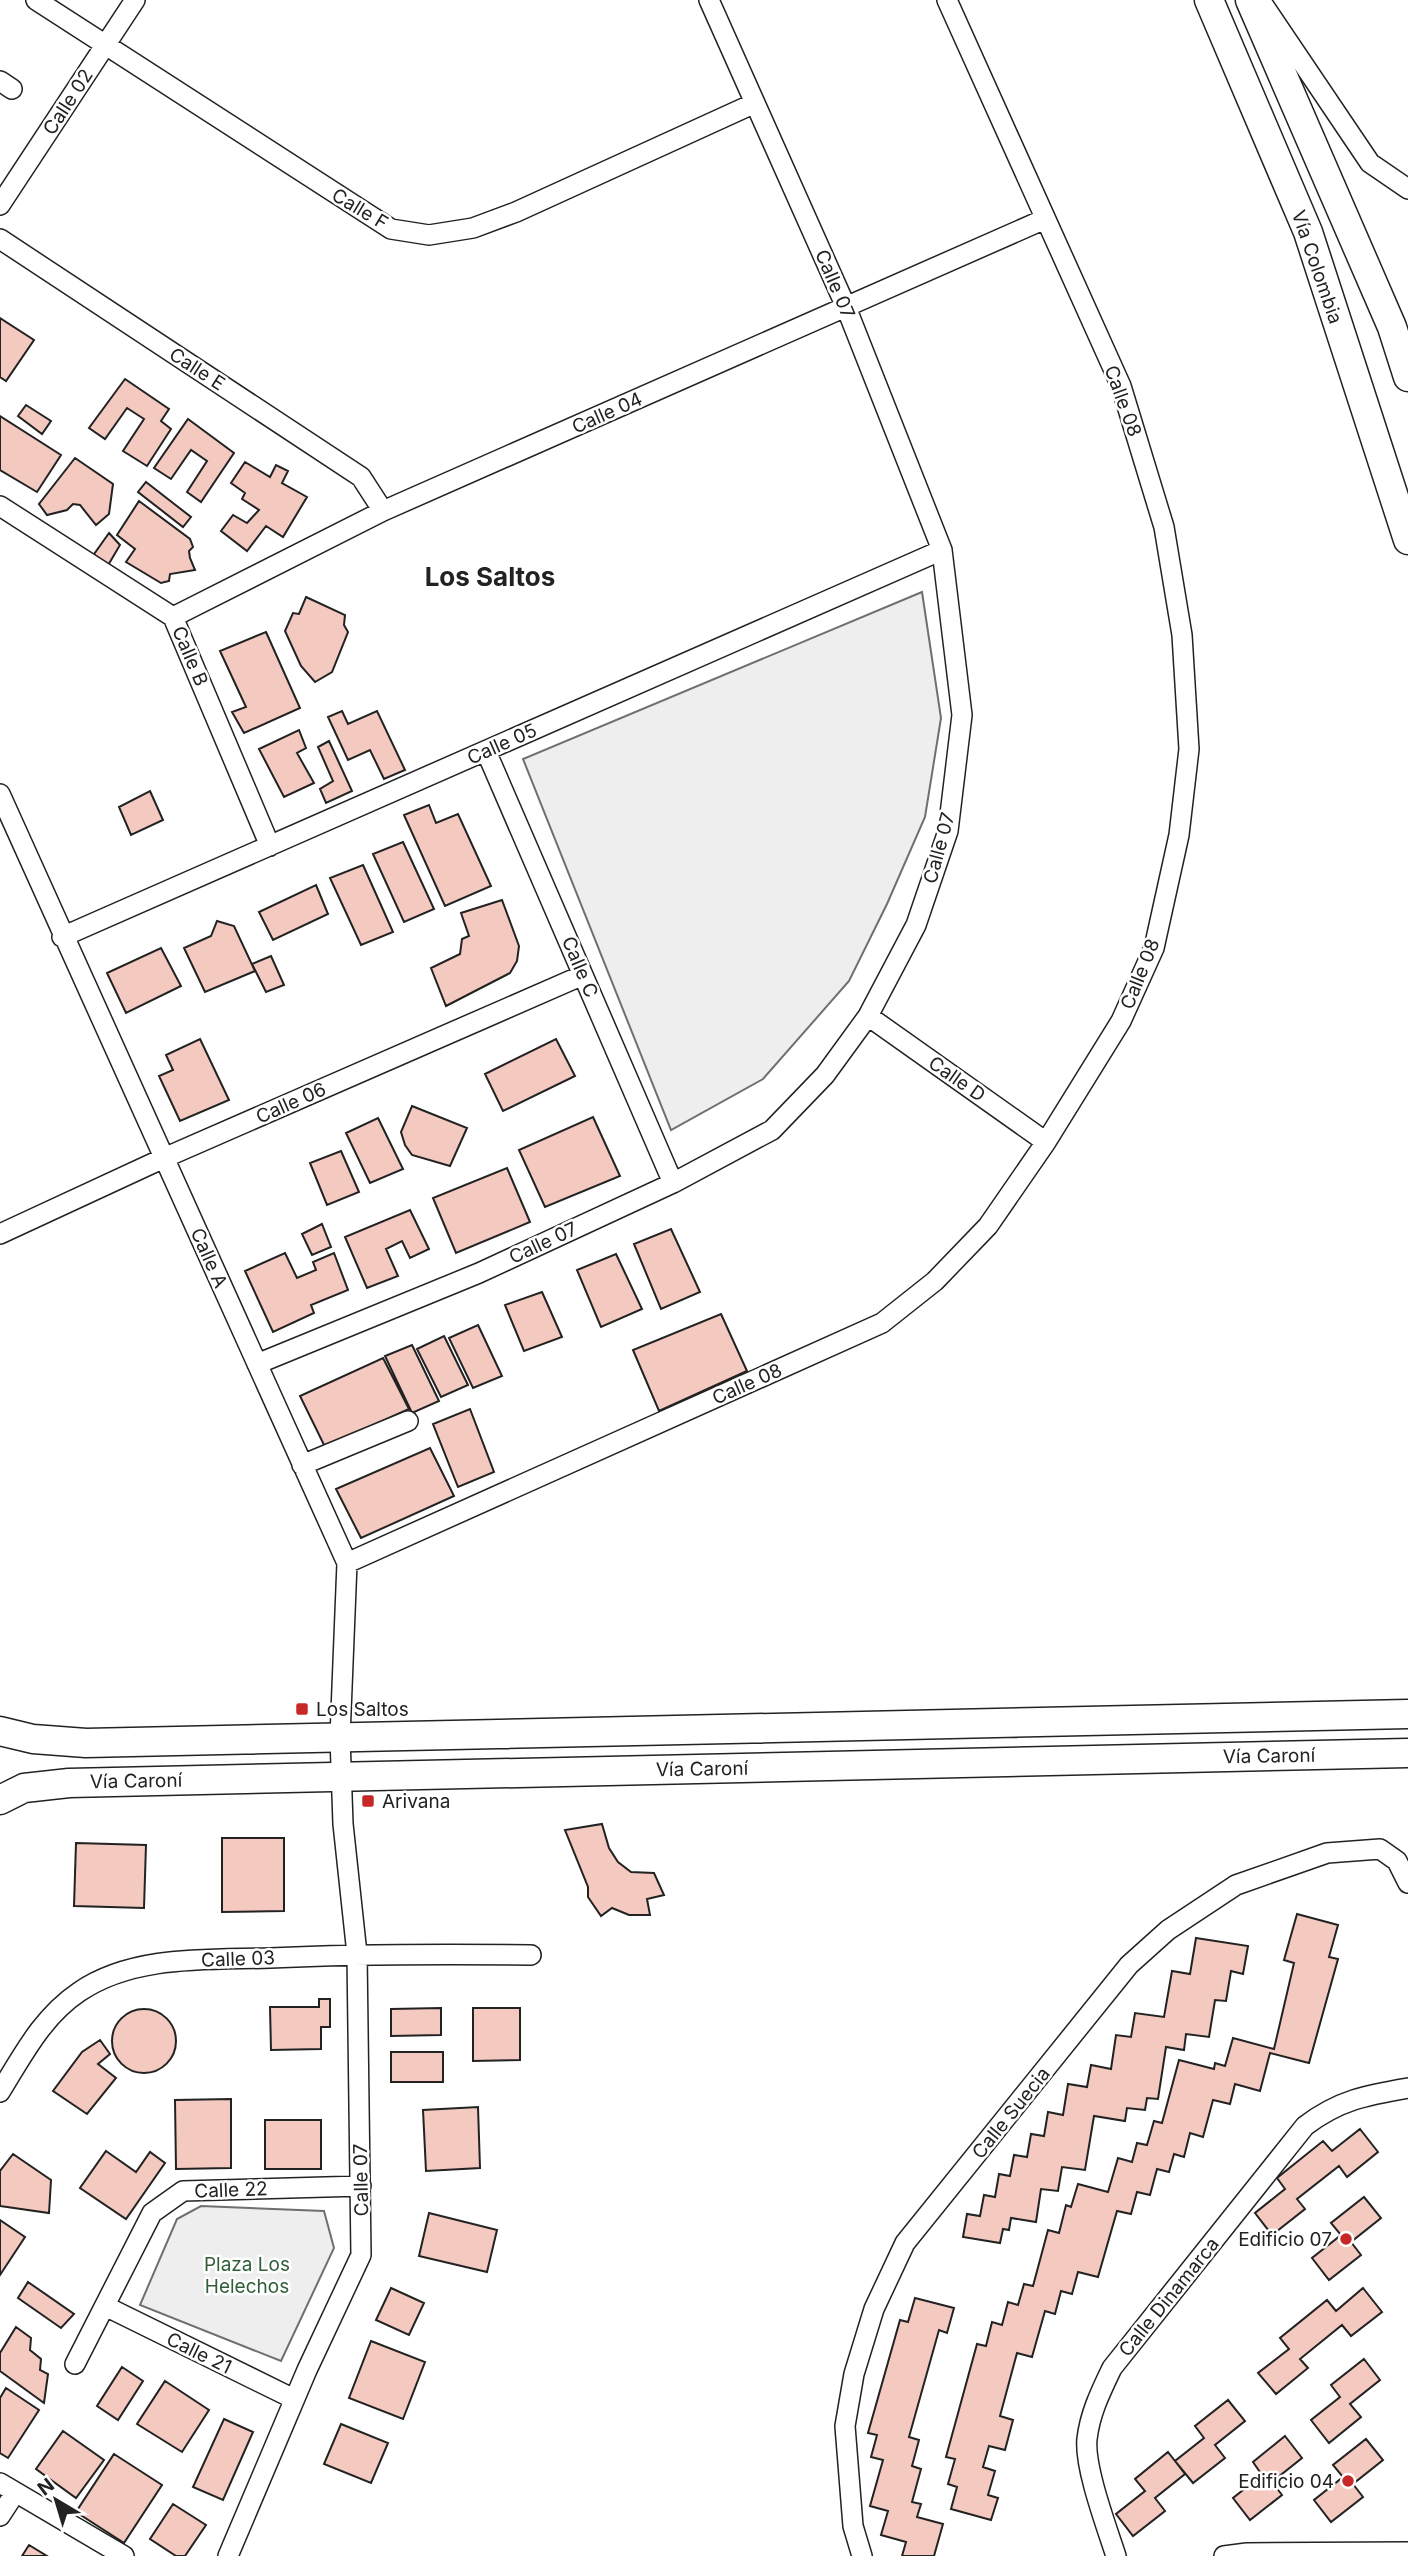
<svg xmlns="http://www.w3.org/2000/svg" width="1408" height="2556" viewBox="0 0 1408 2556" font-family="Inter,sans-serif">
  <rect width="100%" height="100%" fill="#fff"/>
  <path fill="#eee" stroke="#6f6f6f" stroke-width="2" d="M922,592L941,718L925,817L887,904L849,981L763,1079L671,1130L523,759Z
    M201,2206L324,2211L334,2248L281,2361L140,2305L177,2219Z"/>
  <path fill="#f3c9c0" stroke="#222" stroke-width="2" d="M0,318L34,340L6,381L0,377Z
    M125,379L169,409L161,421L171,429L147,466L123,451L144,419L127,408L105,439L89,428Z
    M26,405L51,421L42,434L18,416Z
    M0,416L61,455L37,492L0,470Z
    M188,419L234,453L201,502L187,492L207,461L191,450L171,479L154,468Z
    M75,458L113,484L109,514L96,525L80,505L73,504L67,510L47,515L39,504Z
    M245,462L270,477L276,465L288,471L282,483L307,497L283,537L266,526L247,551L221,531L233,515L247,523L259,510L242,499L245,493L231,483Z
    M146,482L191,517L183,527L138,492Z
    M139,501L190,539L193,547L189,551L190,558L195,570L170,574L169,581L161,583L126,562L135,549L117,535Z
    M109,533L120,545L107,567L92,557Z
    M306,597L345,615L344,625L348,632L332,672L315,682L301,666L285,631L293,613L299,614Z
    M266,632L300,708L244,733L232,712L246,707L220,651Z
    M342,711L348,724L377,711L405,770L384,779L370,750L348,760L328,717Z
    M299,730L306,748L297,753L314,783L284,797L259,749Z
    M329,741L352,791L326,803L320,789L333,781L318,747Z
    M150,791L163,820L131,835L119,807Z
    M429,805L436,823L458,814L491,886L445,906L404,815Z
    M403,842L434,909L404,922L373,854Z
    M363,865L393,932L361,945L330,878Z
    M316,885L328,914L273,940L259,912Z
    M502,900L519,946L517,961L510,973L446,1006L431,968L460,954L462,939L469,936L461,913Z
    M217,921L234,926L255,971L205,992L184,948L211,936Z
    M161,948L181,986L126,1013L107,973Z
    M271,956L284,985L266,992L252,964Z
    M200,1039L229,1100L180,1121L159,1076L173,1070L166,1055Z
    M556,1039L575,1076L503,1111L485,1074Z
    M412,1106L467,1128L450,1166L412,1155L405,1145L401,1132Z
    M593,1117L620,1176L545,1207L519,1150Z
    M378,1118L403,1169L370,1183L346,1133Z
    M341,1151L359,1192L327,1205L310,1163Z
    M507,1168L530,1222L456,1253L433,1198Z
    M410,1210L429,1249L410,1258L402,1241L386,1249L398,1276L367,1288L345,1237Z
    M322,1224L331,1247L312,1255L302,1234Z
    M671,1229L700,1292L661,1309L634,1244Z
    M285,1253L297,1278L316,1270L313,1262L334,1253L348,1290L311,1305L314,1313L273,1332L245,1271Z
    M616,1254L642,1309L601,1327L577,1270Z
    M542,1292L562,1337L524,1351L505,1305Z
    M721,1314L747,1371L659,1411L633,1350Z
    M478,1325L502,1376L473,1388L449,1338Z
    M444,1336L468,1385L441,1397L417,1349Z
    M412,1345L439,1401L412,1413L385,1356Z
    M383,1358L409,1409L325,1447L300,1396Z
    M470,1409L494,1472L458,1487L433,1424Z
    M430,1448L454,1496L361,1538L336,1489Z
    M602,1824L609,1848L618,1862L631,1872L654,1873L664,1895L647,1899L650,1915H629L612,1908L601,1916L588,1897V1887L565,1830Z
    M222,1838H284V1911L222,1912Z
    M76,1843L146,1845L144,1908L74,1906Z
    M1297,1914L1338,1925L1329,1957L1338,1959L1309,2063L1270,2053L1260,2091L1235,2084L1230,2104L1213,2100L1203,2137L1190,2133L1184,2157L1174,2154L1169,2172L1157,2169L1150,2195L1137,2192L1131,2214L1117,2211L1098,2277L1078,2272L1072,2294L1061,2291L1055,2314L1045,2311L1032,2357L1017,2353L1000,2416L1013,2420L1005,2450L989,2446L983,2467L995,2471L988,2495L998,2498L991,2520L951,2509L957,2487L948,2484L955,2459L946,2457L977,2344L986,2346L992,2322L1002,2325L1008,2302L1018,2305L1024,2284L1033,2286L1048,2230L1059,2233L1066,2205L1071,2207L1078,2184L1108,2192L1118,2158L1132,2162L1137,2143L1147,2145L1154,2121L1162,2123L1179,2060L1214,2069L1215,2063L1225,2066L1233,2038L1274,2049L1294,1963L1284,1960Z
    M1196,1938L1248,1946L1243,1974L1231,1971L1226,2001L1215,2000L1209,2037L1186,2034L1184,2050L1166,2047L1158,2099L1147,2098L1145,2110L1127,2108L1125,2121L1094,2116L1085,2170L1062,2167L1058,2191L1041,2189L1036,2222L1011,2218L1009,2230L1003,2229L1000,2243L963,2237L967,2214L980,2216L984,2195L995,2197L999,2174L1010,2176L1014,2155L1027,2157L1031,2134L1044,2136L1048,2112L1063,2115L1068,2084L1087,2087L1091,2065L1111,2069L1116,2035L1131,2037L1135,2013L1164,2017L1172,1971L1190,1974Z
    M319,1999H330V2027H321V2049L271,2050L270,2007H319Z
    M441,2008V2035L391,2036V2009Z
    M473,2008H520V2060L473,2061Z
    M112 2041a32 32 0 1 1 64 0a32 32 0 1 1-64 0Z
    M100,2040L110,2054L98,2064L116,2078L87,2114L53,2091L82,2052Z
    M391,2052H443V2082H391Z
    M231,2099V2168L176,2169L175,2100Z
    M478,2107L480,2168L426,2171L423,2110Z
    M265,2120H321V2169H265Z
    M1360,2129L1378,2152L1347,2177L1339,2166L1297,2199L1305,2209L1272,2235L1255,2213L1285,2189L1277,2178L1323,2141L1332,2151Z
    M106,2151L136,2172L150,2152L165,2163L126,2219L80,2188Z
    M13,2154L51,2180L49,2213L0,2206V2171Z
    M1364,2197L1381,2218L1351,2242L1361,2255L1329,2280L1312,2258L1341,2235L1331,2223Z
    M429,2213L497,2230L487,2272L419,2256Z
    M0,2220L25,2237L0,2275Z
    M28,2282L74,2314L61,2328L18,2298Z
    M391,2288L424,2303L409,2335L376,2320Z
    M1363,2288L1382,2312L1351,2336L1342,2325L1300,2359L1308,2368L1276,2394L1258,2373L1289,2349L1280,2338L1327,2300L1336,2311Z
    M915,2298L954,2308L947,2333L939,2330L909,2437L919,2440L912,2466L921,2469L912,2502L921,2504L917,2517L943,2524L934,2556H902L906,2542L881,2535L888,2511L870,2506L883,2460L871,2457L877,2435L868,2433L900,2320L908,2322Z
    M16,2327L31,2338L30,2350L41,2359L40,2370L48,2374L44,2403L0,2371V2353Z
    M371,2341L425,2362L403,2419L349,2398Z
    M1364,2359L1380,2380L1350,2404L1361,2417L1329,2443L1311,2420L1340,2397L1331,2385Z
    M122,2367L143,2381L118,2420L97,2406Z
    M165,2381L209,2410L182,2452L137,2424Z
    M6,2388L39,2410L8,2458L0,2453V2398Z
    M1228,2400L1245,2421L1215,2445L1225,2458L1193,2483L1175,2461L1204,2438L1195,2426Z
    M224,2419L253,2432L223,2500L193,2487Z
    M341,2424L388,2443L371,2483L324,2464Z
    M63,2431L104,2460L76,2498L36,2469Z
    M1285,2436L1302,2458L1272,2482L1282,2495L1250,2520L1233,2498L1262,2475L1253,2462Z
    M1366,2439L1383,2460L1353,2484L1363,2497L1331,2522L1314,2500L1343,2477L1333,2465Z
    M1168,2452L1185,2474L1155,2498L1165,2511L1133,2536L1116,2514L1145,2491L1135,2479Z
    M114,2454L162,2485L124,2543L76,2512Z
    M173,2504L206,2525L185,2556H176L150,2539Z
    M29,2545L47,2556H22Z"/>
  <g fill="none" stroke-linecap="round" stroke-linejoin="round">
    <g stroke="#222" stroke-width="22">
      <path id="minor" d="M36,0L391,229L429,235L473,228L516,212L755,103
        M1260,0L1370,163L1408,189
        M0,81L12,89
        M0,205L135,0
        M0,239L361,477L383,511
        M0,506L173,617L270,846
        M173,617L383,511L1045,219
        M486,751L673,1183
        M0,794L347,1563L340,1737L343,1824L357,1954L361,2255L307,2370L228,2556
        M62,937L942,550
        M868,1016L1046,1142
        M0,1234L164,1158L583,975
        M257,1364L479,1273L673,1183L772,1130L825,1075L868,1016L916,925L948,831L962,715L942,550L846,307L709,0
        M302,1465L408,1421
        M347,1563L882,1323L935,1281L988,1226L1046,1142L1121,1021L1154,948L1179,835L1189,749L1182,635L1164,527L1121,386L947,0
        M0,2092C23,2055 42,2017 79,1992C133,1955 207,1960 270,1958C357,1954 444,1954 531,1955
        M105,2306L294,2399
        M75,2364L152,2213L183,2191L361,2186
        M0,2483L124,2556
        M0,2516L15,2493
        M862,2556L853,2526L845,2426L854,2374L874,2309L905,2243L1129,1965L1168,1930L1236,1885L1327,1853L1380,1849L1397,1861L1408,1883
        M1116,2556C1107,2528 1084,2467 1087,2439C1090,2413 1101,2391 1112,2368L1305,2126C1339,2100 1367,2095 1408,2088
        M1224,2556L1247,2553L1408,2552"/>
    </g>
    <g stroke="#222" stroke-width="31">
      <path id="secondary" d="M1209,0L1308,232L1408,540
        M1250,0L1392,327L1408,377
        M0,1731L33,1739L86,1743L1408,1714
        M0,1800L24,1788L69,1783L1408,1753"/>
    </g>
    <use href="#minor" stroke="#fff" stroke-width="19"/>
    <use href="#secondary" stroke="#fff" stroke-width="28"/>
  </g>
  <g fill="#c62828" stroke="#fff" stroke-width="2.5">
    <rect x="295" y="1702" width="14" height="14" rx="3.5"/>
    <rect x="361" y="1794" width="14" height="14" rx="3.5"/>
    <circle cx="1346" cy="2239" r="7"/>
    <circle cx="1348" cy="2481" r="7"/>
  </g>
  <g text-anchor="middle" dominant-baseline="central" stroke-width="5" stroke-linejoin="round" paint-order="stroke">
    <g font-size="19" fill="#222" stroke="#fff">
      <text transform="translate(68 102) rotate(-57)">Calle 02</text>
      <text transform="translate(360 209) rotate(31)">Calle F</text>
      <text transform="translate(1317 267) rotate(71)">Vía Colombia</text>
      <text transform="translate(835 284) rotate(67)">Calle 07</text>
      <text transform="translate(197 369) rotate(33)">Calle E</text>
      <text transform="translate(1123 401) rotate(70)">Calle 08</text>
      <text transform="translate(607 413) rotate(-24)">Calle 04</text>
      <text transform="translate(190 656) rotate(67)">Calle B</text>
      <text transform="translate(502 744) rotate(-24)">Calle 05</text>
      <text transform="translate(939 848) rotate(-75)">Calle 07</text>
      <text transform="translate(580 967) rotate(67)">Calle C</text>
      <text transform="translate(1140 974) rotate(-68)">Calle 08</text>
      <text transform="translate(957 1079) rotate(35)">Calle D</text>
      <text transform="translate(291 1103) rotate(-24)">Calle 06</text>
      <text transform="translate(543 1243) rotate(-25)">Calle 07</text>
      <text transform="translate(209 1258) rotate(66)">Calle A</text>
      <text transform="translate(747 1384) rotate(-24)">Calle 08</text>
      <text transform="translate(1269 1756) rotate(-1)">Vía Caroní</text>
      <text transform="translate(702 1769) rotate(-1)">Vía Caroní</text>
      <text transform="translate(136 1781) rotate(-1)">Vía Caroní</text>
      <text transform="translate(238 1959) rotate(-2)">Calle 03</text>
      <text transform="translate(1011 2113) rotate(-51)">Calle Suecia</text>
      <text transform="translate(361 2180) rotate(-91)">Calle 07</text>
      <text transform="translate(231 2190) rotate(-2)">Calle 22</text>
      <text transform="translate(1169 2297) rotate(-51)">Calle Dinamarca</text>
      <text transform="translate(199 2353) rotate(26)">Calle 21</text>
    </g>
    <g font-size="19" fill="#222" stroke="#fff" text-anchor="start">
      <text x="316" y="1709">Los Saltos</text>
      <text x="382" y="1801">Arivana</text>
      <text x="1332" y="2239" text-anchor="end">Edificio 07</text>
      <text x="1334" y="2481" text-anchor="end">Edificio 04</text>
    </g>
    <g font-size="19" fill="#2f5e38" stroke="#fff">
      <text x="247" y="2264">Plaza Los<tspan x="247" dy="22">Helechos</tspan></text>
    </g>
    <g font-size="26" font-weight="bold" fill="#222" stroke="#fff">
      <text x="490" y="576">Los Saltos</text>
    </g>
  </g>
  <g transform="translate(56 2500) rotate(322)" stroke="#ffffff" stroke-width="5" paint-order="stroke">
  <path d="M0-5L12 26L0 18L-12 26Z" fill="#222222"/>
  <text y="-10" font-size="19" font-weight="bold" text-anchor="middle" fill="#222222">N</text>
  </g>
</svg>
